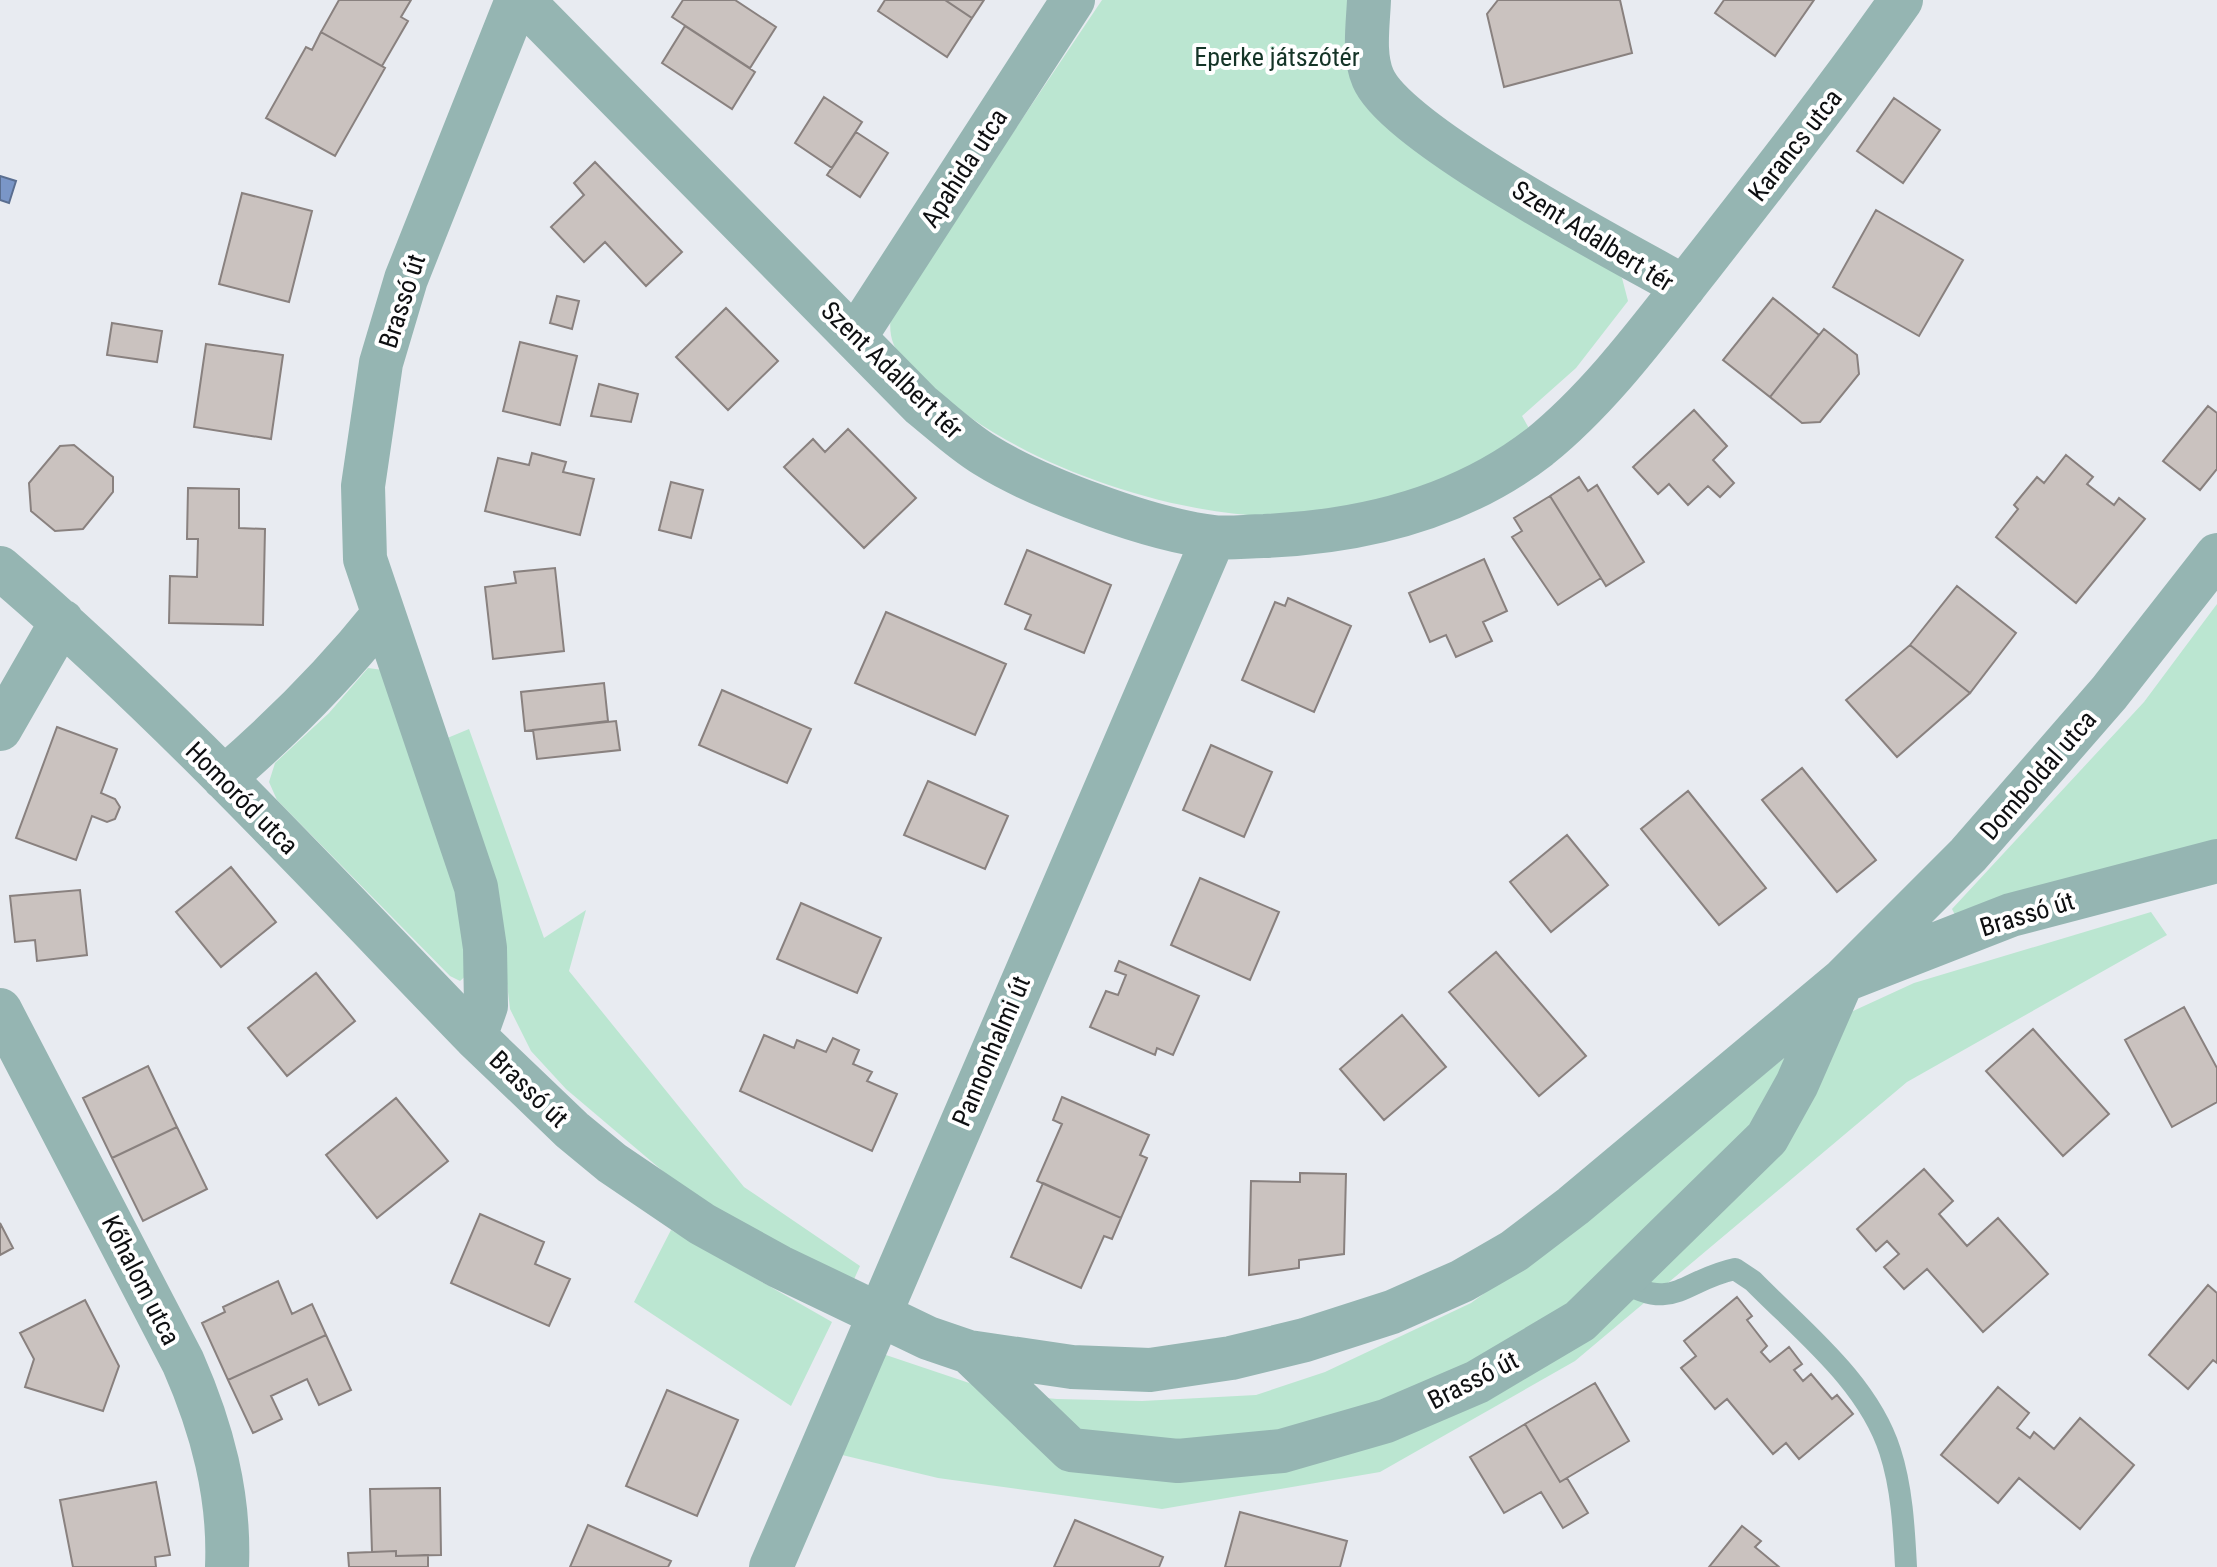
<svg xmlns="http://www.w3.org/2000/svg" width="2217" height="1567" viewBox="0 0 2217 1567" font-family="'Roboto Condensed',sans-serif">
  <rect width="100%" height="100%" fill="#e8ebf1"/>
  <path fill="#bbe6d1" d="M1102,0H1352L1353,58L1622,278L1628,301L1576,368L1522,416L1531,432C1513,444 1495,461 1476,470C1454,480 1429,485 1406,492C1385,498 1364,508 1342,512C1217,535 1020,472 929,384C905,360 886,351 891,314Z
    M2217,604V849L1956,917L1952,909L2144,702Z
    M368,668L383,670L414,741L471,950L470,972L460,981L450,976L277,800L269,782L275,763L329,713Z
    M469,729L544,938L586,910L569,971L744,1187L860,1266L851,1286L704,1206L566,1089L531,1051L510,1009L501,932L445,739Z
    M2151,912L2167,935L1907,1082L1575,1361L1380,1472L1162,1509L938,1478L838,1454L880,1353L1002,1394L1057,1399L1142,1401L1256,1395L1325,1372L1471,1303L1589,1217L1827,1023L1914,983Z
    M671,1230L832,1322L791,1406L634,1302Z"/>
  <path fill="#7a96c7" stroke="#5a6e90" stroke-width="2" d="M0,176L16,181L9,203L0,200Z"/>
  <path fill="#cac2bf" stroke="#89817f" stroke-width="2" d="M339,0H411L401,17L408,21L382,66L321,32Z
    M683,0H735L776,27L750,68L672,17Z
    M885,0H945L972,18L947,57L878,11Z
    M945,0H984L972,18Z
    M1498,0H1620L1632,53L1504,87L1487,14Z
    M1724,0H1814L1775,56L1715,13Z
    M685,26L755,72L732,109L662,63Z
    M321,32L385,68L335,156L266,118L306,47L312,50Z
    M824,97L862,122L832,168L795,143Z
    M1894,98L1940,130L1903,183L1857,151Z
    M856,132L888,153L860,197L827,175Z
    M595,162L682,252L646,286L605,242L584,262L551,227L584,195L574,183Z
    M242,193L312,211L289,302L219,284Z
    M1876,210L1963,260L1919,336L1833,287Z
    M557,296L579,301L572,329L550,323Z
    M1773,298L1819,335L1770,397L1723,360Z
    M726,308L778,361L728,410L676,357Z
    M112,323L162,331L157,362L107,355Z
    M1824,329L1857,355L1859,374L1820,422L1802,423L1770,397Z
    M520,342L577,356L560,425L503,411Z
    M206,344L283,355L271,439L194,427Z
    M599,384L638,394L631,422L591,416Z
    M2208,406L2217,413V469L2200,490L2163,461Z
    M1694,410L1727,446L1713,460L1734,483L1720,497L1708,486L1688,505L1669,484L1658,494L1633,467Z
    M848,429L916,498L864,548L784,467L813,439L825,452Z
    M74,445L113,477V492L83,529L55,531L31,511L29,483L60,446Z
    M532,453L566,462L563,472L594,479L580,535L485,511L498,458L529,465Z
    M2066,455L2093,477L2087,484L2114,505L2119,498L2145,519L2076,603L1996,537L2018,509L2014,505L2037,477L2044,483Z
    M1579,477L1588,491L1597,485L1644,562L1606,586L1550,496Z
    M671,482L703,490L691,538L659,530Z
    M188,488L239,489V528L265,529L263,625L169,623L170,576L197,577L198,539H187Z
    M1550,496L1601,578L1558,605L1512,537L1522,531L1514,518Z
    M1027,550L1111,585L1084,653L1025,629L1031,615L1005,604Z
    M1484,559L1507,611L1483,622L1492,641L1456,657L1446,635L1430,642L1409,593Z
    M555,568L564,651L493,659L485,587L516,583L514,572Z
    M1957,586L2016,633L1970,693L1910,645Z
    M1288,598L1351,626L1314,712L1242,680L1275,602L1285,606Z
    M886,612L1006,664L975,735L855,683Z
    M1910,645L1970,693L1897,757L1846,700Z
    M604,683L608,721L525,731L521,692Z
    M722,690L811,729L787,783L699,745Z
    M616,721L620,750L537,759L533,730Z
    M57,727L117,749L101,793L115,799L120,807L115,819L107,822L92,816L76,860L16,838Z
    M1211,745L1272,772L1244,837L1183,810Z
    M1802,768L1876,860L1837,892L1762,800Z
    M928,781L1008,816L985,869L904,835Z
    M1688,791L1766,888L1719,925L1641,829Z
    M1567,835L1608,885L1551,932L1510,882Z
    M231,867L276,922L221,967L176,912Z
    M1200,878L1279,912L1250,980L1171,945Z
    M80,890L87,955L37,961L35,940L15,942L10,896Z
    M801,903L881,938L857,993L777,959Z
    M1496,952L1586,1056L1539,1096L1449,992Z
    M1119,961L1199,996L1173,1055L1157,1048L1155,1055L1090,1027L1106,991L1118,995L1126,975L1115,971Z
    M316,973L355,1021L287,1076L248,1028Z
    M2184,1007L2217,1068V1102L2172,1127L2125,1040Z
    M1402,1015L1446,1067L1384,1120L1340,1069Z
    M2033,1029L2109,1114L2063,1156L1986,1071Z
    M764,1035L794,1048L797,1040L826,1052L833,1038L859,1050L853,1064L872,1072L867,1081L897,1094L872,1151L740,1091Z
    M148,1066L177,1127L112,1158L83,1098Z
    M1062,1097L1149,1135L1140,1155L1147,1158L1121,1218L1037,1181L1062,1124L1053,1120Z
    M396,1098L448,1161L377,1218L326,1155Z
    M177,1127L207,1189L143,1221L112,1158Z
    M1924,1169L1953,1201L1939,1214L1967,1246L1998,1218L2048,1274L1983,1332L1927,1269L1904,1289L1884,1267L1899,1254L1887,1241L1876,1251L1857,1229Z
    M1300,1173L1346,1174L1344,1254L1299,1260V1268L1249,1275L1251,1181L1300,1182Z
    M1043,1183L1121,1218L1112,1239L1104,1236L1081,1288L1011,1257Z
    M480,1214L544,1242L535,1264L570,1279L549,1326L451,1283Z
    M0,1223L13,1248L0,1255Z
    M278,1281L292,1314L312,1304L326,1335L228,1380L202,1323L225,1312L223,1307Z
    M2208,1285L2217,1293V1363L2213,1360L2188,1389L2149,1355Z
    M1737,1297L1752,1316L1747,1320L1767,1346L1761,1352L1770,1362L1789,1347L1802,1364L1794,1370L1803,1381L1811,1374L1832,1399L1837,1395L1853,1414L1799,1459L1786,1443L1773,1454L1727,1399L1715,1409L1681,1368L1696,1356L1684,1341Z
    M85,1300L119,1366L103,1411L25,1387L34,1359L20,1333Z
    M326,1335L351,1390L319,1405L307,1379L271,1396L282,1419L253,1433L228,1380Z
    M1595,1383L1629,1441L1560,1482L1525,1424Z
    M1998,1387L2029,1413L2017,1428L2030,1438L2034,1432L2054,1449L2080,1418L2134,1465L2080,1529L2019,1478L1998,1503L1941,1455Z
    M667,1390L738,1420L697,1516L626,1486Z
    M1525,1424L1560,1482L1567,1478L1588,1513L1563,1528L1541,1492L1504,1513L1470,1457Z
    M156,1482L170,1555L155,1557L156,1567H73L60,1500Z
    M440,1488L441,1555L396,1556V1551L372,1552L370,1489Z
    M1240,1512L1347,1541L1340,1567H1225Z
    M1075,1520L1163,1557L1159,1567H1054Z
    M588,1525L671,1561L668,1567H570Z
    M1742,1526L1761,1541L1755,1547L1779,1567H1709Z
    M396,1551V1556L428,1555V1567H349L348,1553Z"/>
  <g fill="none" stroke-linecap="round" stroke-linejoin="round">
    <path stroke="#95b5b2" stroke-width="22" d="M1620,1280C1674,1313 1683,1280 1735,1269L1753,1281C1802,1331 1868,1382 1890,1451C1902,1488 1904,1529 1906,1567"/>
    <path stroke="#95b5b2" stroke-width="44" d="M517,0L406,279L381,363L363,486L365,559L476,887L485,948L486,1006L475,1037L572,1130L612,1163L702,1224L780,1267L928,1338L969,1352L1072,1367L1150,1370L1231,1358L1305,1340L1392,1312L1462,1281L1514,1251L1573,1206L1842,981L2011,915L2217,861
      M522,0L921,405C941,421 962,441 985,455C1038,488 1151,530 1214,537C1230,539 1247,536 1264,536C1362,532 1460,508 1539,447C1602,396 1651,328 1701,265C1769,178 1837,91 1901,0
      M1369,0C1368,25 1363,55 1373,78C1397,135 1621,251 1684,287
      M855,337L1073,0
      M0,568C169,712 320,877 475,1037
      M0,729L62,621
      M224,778C283,727 334,676 382,616
      M0,1010L183,1362C212,1428 230,1495 227,1567
      M969,1352L1071,1450L1178,1461L1282,1451L1386,1421L1477,1382L1580,1321L1767,1138L1797,1084L1842,981L1968,855L2109,693L2217,555
      M771,1567L1214,537"/>
  </g>
  <g text-anchor="middle" dominant-baseline="central" stroke-width="8" stroke-linejoin="round" paint-order="stroke">
    <g font-size="26" fill="#153427" stroke="#fff">
      <text x="1277" y="57">Eperke játszótér</text>
    </g>
    <g font-size="26" fill="#0e0f11" stroke="#fff">
      <text transform="translate(1795 145) rotate(-52)">Karancs utca</text>
      <text transform="translate(964 168) rotate(-57)">Apahida utca</text>
      <text transform="translate(1593 236) rotate(32)">Szent Adalbert tér</text>
      <text transform="translate(402 301) rotate(-72)">Brassó út</text>
      <text transform="translate(892 370) rotate(44)">Szent Adalbert tér</text>
      <text transform="translate(2038 775) rotate(-49)">Domboldal utca</text>
      <text transform="translate(242 798) rotate(45)">Homoród utca</text>
      <text transform="translate(2027 914) rotate(-17)">Brassó út</text>
      <text transform="translate(991 1051) rotate(-67)">Pannonhalmi út</text>
      <text transform="translate(529 1089) rotate(44)">Brassó út</text>
      <text transform="translate(141 1280) rotate(63)">Kőhalom utca</text>
      <text transform="translate(1473 1380) rotate(-27)">Brassó út</text>
    </g>
  </g>
</svg>
